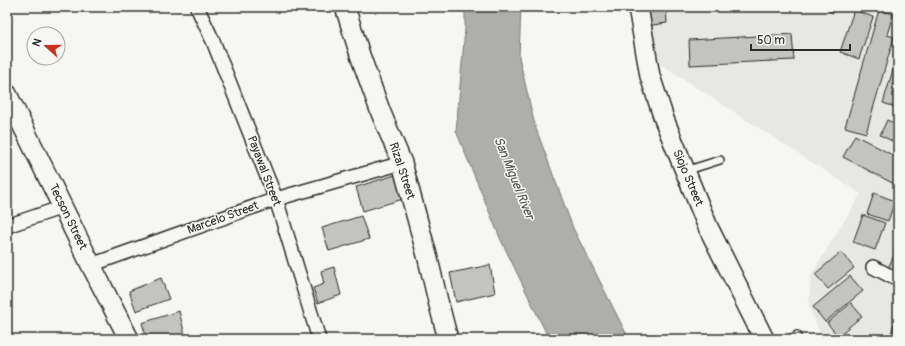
<svg xmlns="http://www.w3.org/2000/svg" width="905" height="346" viewBox="0 0 905 346" font-family="Pangolin,sans-serif">
  <rect width="100%" height="100%" fill="#f6f6f2"/>
  <filter id="ink" filterUnits="userSpaceOnUse"><feTurbulence type="fractalNoise" baseFrequency=".025" numOctaves="2"/><feDisplacementMap in="SourceGraphic" scale="8" xChannelSelector="R" yChannelSelector="G"/><feConvolveMatrix kernelMatrix="1 2 1 2 8 2 1 2 1" color-interpolation-filters="sRGB"/></filter>
  <g filter="url(#ink)">
    <path fill="#e7e7e3" d="M641,7H898V339H822L809,306L811,275L861,194L651,58Z"/>
    <path fill="#aeaeab" stroke="#7a7a78" d="M465,7H521L519,57L535,126L573,228L629,339H549L500,238L456,131L465,29Z"/>
    <path fill="#c3c3c0" stroke="#2b2b2b" d="M644,7H666L667,23L646,26Z
      M823,7H837L833,13Z
      M854,10L873,17L859,59L840,52Z
      M879,10L893,14L887,35L894,37L866,133L845,127Z
      M792,34L794,60L690,65L689,40Z
      M898,53V108L883,103Z
      M887,120L898,125V144L880,135Z
      M855,135L898,158V186L843,157Z
      M395,175L403,199L363,211L356,187Z
      M874,193L895,201L888,221L867,214Z
      M863,215L885,223L875,250L853,242Z
      M361,216L369,239L329,251L322,228Z
      M897,249L898,250V272L888,268Z
      M841,252L854,268L828,289L815,274Z
      M490,265L495,293L456,302L450,273Z
      M334,267L341,295L318,303L313,288L324,284L321,271Z
      M850,276L863,291L825,322L813,307Z
      M161,278L169,299L136,311L129,291Z
      M851,303L862,316L838,336L827,323Z
      M179,311L185,335L174,339H147L142,323Z
      M898,313V324L895,323Z
      M894,324L898,326V339H889Z"/>
    <g fill="none" stroke-linecap="round" stroke-linejoin="round">
      <g stroke="#2b2b2b" stroke-width="10">
        <path id="lane" d="M685,171L720,160
          M790,339L797,335"/>
      </g>
      <g stroke="#2b2b2b" stroke-width="16">
        <path id="street" d="M197,7L213,41L276,199L319,339
          M7,226L63,207
          M91,265L276,199L402,163
          M873,267L898,280"/>
      </g>
      <g stroke="#2b2b2b" stroke-width="22">
        <path id="secondary" d="M345,7L361,58L381,113L402,163L428,259L438,301L448,339
          M638,7L650,76L664,119L708,227L764,339
          M7,94L91,265L129,339"/>
      </g>
      <use href="#lane" stroke="#f6f6f2" stroke-width="7"/>
      <use href="#street" stroke="#f6f6f2" stroke-width="13"/>
      <use href="#secondary" stroke="#f6f6f2" stroke-width="19"/>
    </g>
  </g>
  <g text-anchor="middle" dominant-baseline="central" stroke-width="3" stroke-linejoin="round" paint-order="stroke">
    <g font-size="12" fill="#2b2b2b" stroke="#f6f6f2">
      <text transform="translate(264 171) rotate(69)">Payawal Street</text>
      <text transform="translate(402 171) rotate(72)">Rizal Street</text>
      <text transform="translate(688 178) rotate(67)">Siojo Street</text>
      <text transform="translate(68 217) rotate(64)">Tecson Street</text>
      <text transform="translate(223 218) rotate(-20)">Marcelo Street</text>
    </g>
    <g font-size="13" font-style="italic" fill="#525251" stroke="#f6f6f2">
      <text transform="translate(514 178) rotate(68)">San Miguel River</text>
    </g>
  </g>
  <rect width="905" height="346" fill="none" stroke="#f6f6f2" stroke-width="24"/>
  <rect x="12" y="12" width="881" height="322" fill="none" stroke="#2b2b2b" stroke-width="1.5" filter="url(#ink)"/>
  <g transform="translate(46 46) rotate(291)"><circle r="19" fill="#f6f6f2" stroke="#a5a5a2"/>
  <path d="M0-3L7 15L0 10L-7 15Z" fill="#c8321e"/>
  <text y="-6" font-size="11" font-weight="bold" text-anchor="middle" fill="#2b2b2b">N</text>
  </g>
  <path d="M751 44v6h99v-6" fill="none" stroke="#2b2b2b" stroke-width="2"/>
  <text x="757" y="44" font-size="12" fill="#2b2b2b" stroke="#f6f6f2" stroke-width="3" paint-order="stroke">50 m</text>
</svg>
